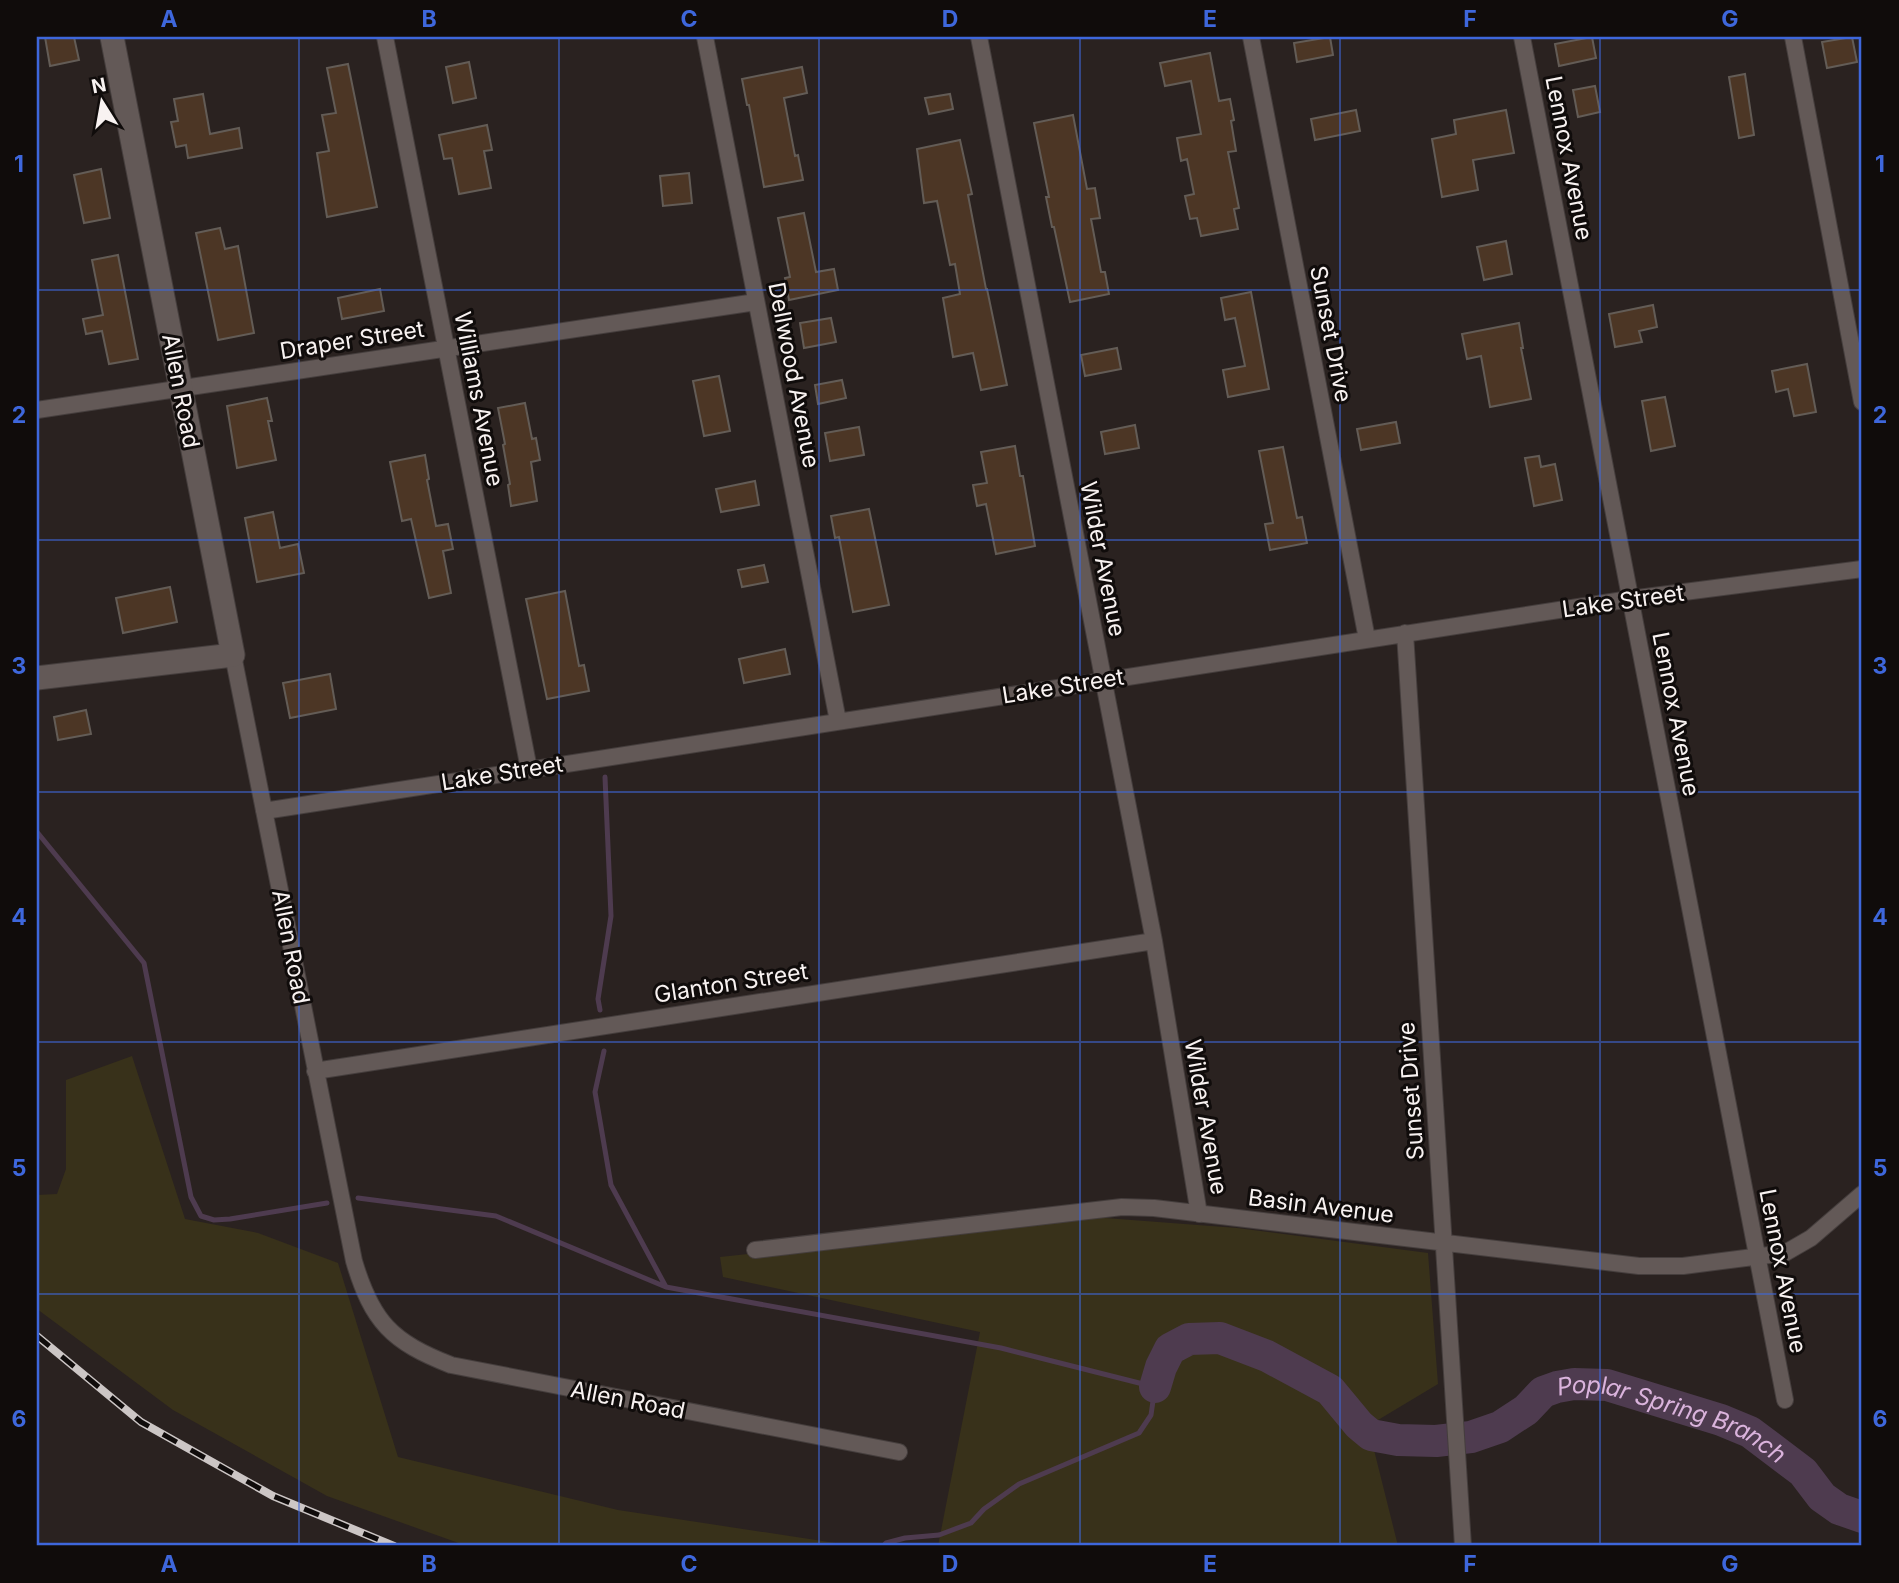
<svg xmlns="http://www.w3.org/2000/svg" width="1899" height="1583" viewBox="0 0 1899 1583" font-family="Inter,sans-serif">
  <rect width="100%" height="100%" fill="#2a2220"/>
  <path fill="#38311a" d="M132,1056L185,1219L258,1233L338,1263L398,1457L618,1510L855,1546H467L327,1496L173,1410L37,1309V1195L57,1194L66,1169V1080Z
    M1092,1217L1237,1228L1428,1253L1438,1384L1368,1426L1398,1546H938L980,1332L723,1277L720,1257Z"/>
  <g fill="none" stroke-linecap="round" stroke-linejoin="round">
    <path stroke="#4e3b4f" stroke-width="5" d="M37,832L144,963L191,1197L201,1216L214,1220L230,1219L327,1203
      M600,1010L598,999L611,916L605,777
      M604,1051L595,1092L611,1185L666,1287
      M358,1198L496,1216L666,1287L1001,1348L1155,1387L1151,1415L1139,1433L1019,1484L984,1509L971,1523L939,1535L905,1538L886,1543L883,1546"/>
    <path stroke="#4e3b4f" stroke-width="32" id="s1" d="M1155,1387L1161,1367L1170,1349L1189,1339L1220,1338L1267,1356L1330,1390L1359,1425L1371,1435L1398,1440L1436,1441L1471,1437L1500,1427L1526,1410L1543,1392L1557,1387L1574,1384L1607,1385L1721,1420L1750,1432L1803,1472L1822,1497L1839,1509L1862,1517"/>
  </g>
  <path fill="#4c3625" stroke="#635c56" stroke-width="2" d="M45,37H74L79,60L50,66Z
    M1330,37L1333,55L1297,62L1294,43Z
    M1592,37L1596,58L1559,66L1555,44Z
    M1852,37L1857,62L1827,68L1822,42Z
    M1210,53L1219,101L1230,99L1234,120L1231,121L1236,151L1228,152L1239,208L1234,209L1238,229L1201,236L1197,218L1190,219L1185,196L1194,194L1187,159L1181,161L1177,138L1201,134L1191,81L1165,86L1160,63Z
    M469,62L476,98L453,103L446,67Z
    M348,64L377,207L327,217L317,153L329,151L322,115L336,113L327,68Z
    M802,67L807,93L784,98L795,156L798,155L803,180L764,187L749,105H747L742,79Z
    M1745,74L1754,135L1739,138L1729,77Z
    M1595,86L1600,112L1578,117L1573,90Z
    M203,94L210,134L239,128L242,148L188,158L186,145L176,147L171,122L178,121L174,99Z
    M950,94L953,109L929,114L925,98Z
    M1356,110L1360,131L1315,140L1311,119Z
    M1506,110L1514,153L1473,160L1478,190L1442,197L1432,139L1456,134L1454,120Z
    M1073,115L1087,189L1095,188L1100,218L1091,219L1101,272H1105L1109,294L1070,302L1054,227H1052L1046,197H1049L1034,123Z
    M487,125L492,150L484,151L491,188L459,194L452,158L444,159L439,135Z
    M960,140L972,194L968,195L986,289H987L1007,385L981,390L973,353L953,357L943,298L960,294L955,264L950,265L937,201L924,203L917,149Z
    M101,169L110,218L84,223L74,175Z
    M689,173L692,203L663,206L660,176Z
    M804,213L816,272L834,269L838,290L789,300L785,278L790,277L778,218Z
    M220,228L225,249L238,246L254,333L218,340L196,233Z
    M1506,241L1512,274L1484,280L1477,247Z
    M118,255L138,359L109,364L102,331L86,334L83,319L103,315L92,260Z
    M380,289L384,311L342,319L338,298Z
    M1251,292L1269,389L1228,397L1223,370L1245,366L1235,318L1225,320L1221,298Z
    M1653,305L1657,327L1639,331L1642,342L1615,347L1609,314Z
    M831,318L836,342L804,348L800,323Z
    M1519,323L1523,348H1521L1531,399L1490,407L1481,356L1467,359L1462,334Z
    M1117,348L1121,369L1085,376L1081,355Z
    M1807,364L1816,412L1794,416L1788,389L1776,392L1772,371Z
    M719,376L730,431L704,436L693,381Z
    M842,380L846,398L818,404L815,385Z
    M1665,397L1675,446L1651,451L1642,401Z
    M267,398L272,421H268L276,460L237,468L227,406Z
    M525,403L532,439L536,438L540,460L531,462L537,501L511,506L508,485L510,484L503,445L505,444L498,408Z
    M1396,422L1400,443L1361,450L1357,429Z
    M1135,425L1139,448L1105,454L1101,432Z
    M859,427L864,455L830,461L825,433Z
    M1015,446L1020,476H1023L1035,546L996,554L986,504L977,506L973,485L987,483L981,452Z
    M1283,447L1297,518L1302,517L1307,543L1270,550L1265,524L1273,523L1259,451Z
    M425,455L429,479L427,480L436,526L448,524L453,549L443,551L451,593L429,598L411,519L402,521L390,462Z
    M1539,456L1541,467L1555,464L1562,500L1534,506L1525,458Z
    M755,481L759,505L721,512L716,489Z
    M869,509L889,605L853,612L839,537L835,538L831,516Z
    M273,512L280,548L298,544L304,573L257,582L245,518Z
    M764,565L768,582L742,587L738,570Z
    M170,587L177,622L123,633L116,598Z
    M565,591L579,666L584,665L589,691L547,699L526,599Z
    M785,649L790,674L744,683L739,659Z
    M330,674L336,709L290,718L283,683Z
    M86,710L91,734L58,740L54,717Z"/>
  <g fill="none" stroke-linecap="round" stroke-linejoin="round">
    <g stroke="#453e3d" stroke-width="18">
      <path id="street" d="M385,37L529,769
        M705,37L838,721
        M979,37L1154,941L1199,1214
        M1251,37L1367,639
        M1522,37L1785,1400
        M1793,37L1862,402
        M37,410L756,302
        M1405,633L1463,1546
        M233,655L354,1261C372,1322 392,1342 451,1365L899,1452
        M264,811L1630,599L1862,569
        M315,1071L1154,941
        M755,1250L1122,1207L1154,1208L1639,1266H1683L1785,1253L1811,1238L1862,1194"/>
    </g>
    <g stroke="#453e3d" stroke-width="25">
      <path id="secondary" d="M37,678L233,655L112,37"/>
    </g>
    <use href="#street" stroke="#635957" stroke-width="16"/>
    <use href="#secondary" stroke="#635957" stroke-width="23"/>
    <g stroke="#ccc6c5" stroke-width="8">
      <path id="rail" d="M37,1336L141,1422L273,1496L394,1546"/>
    </g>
    <use href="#rail" stroke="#100c0b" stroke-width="5" stroke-dasharray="16" stroke-linecap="butt"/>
  </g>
  <path fill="none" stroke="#3e67dc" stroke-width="2" stroke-opacity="0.55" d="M299,37V1546M559,37V1546M819,37V1546M1080,37V1546M1340,37V1546M1600,37V1546M37,290H1862M37,540H1862M37,792H1862M37,1042H1862M37,1294H1862"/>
  <g text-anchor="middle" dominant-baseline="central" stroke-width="6" stroke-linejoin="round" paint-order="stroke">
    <g font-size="23" fill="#f8f2f1" stroke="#100c0b">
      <text transform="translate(1569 158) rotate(79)">Lennox Avenue</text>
      <text transform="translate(1331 334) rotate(79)">Sunset Drive</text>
      <text transform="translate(352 340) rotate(-9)">Draper Street</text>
      <text transform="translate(794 375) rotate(79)">Dellwood Avenue</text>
      <text transform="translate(181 391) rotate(79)">Allen Road</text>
      <text transform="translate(479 399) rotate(79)">Williams Avenue</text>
      <text transform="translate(1103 559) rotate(79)">Wilder Avenue</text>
      <text transform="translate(1623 601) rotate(-8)">Lake Street</text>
      <text transform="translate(1063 686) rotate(-9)">Lake Street</text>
      <text transform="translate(1676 714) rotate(79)">Lennox Avenue</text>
      <text transform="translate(502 773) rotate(-9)">Lake Street</text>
      <text transform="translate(291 947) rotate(79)">Allen Road</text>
      <text transform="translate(731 983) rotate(-9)">Glanton Street</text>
      <text transform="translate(1411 1091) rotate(-94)">Sunset Drive</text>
      <text transform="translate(1206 1117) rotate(80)">Wilder Avenue</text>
      <text transform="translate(1321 1206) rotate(7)">Basin Avenue</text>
      <text transform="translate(1783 1271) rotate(79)">Lennox Avenue</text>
      <text transform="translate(628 1400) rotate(11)">Allen Road</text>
    </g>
    <g font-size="24" font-style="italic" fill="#dab3dc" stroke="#100c0b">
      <text stroke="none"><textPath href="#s1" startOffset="600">Poplar Spring Branch</textPath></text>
    </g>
  </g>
  <rect width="1899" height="1583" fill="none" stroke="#100c0b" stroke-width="77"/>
  <g transform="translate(102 102) rotate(349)" stroke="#100c0b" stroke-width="5" paint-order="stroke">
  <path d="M0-5L12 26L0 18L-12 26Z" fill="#f8f2f1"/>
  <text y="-10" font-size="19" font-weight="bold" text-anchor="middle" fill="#f8f2f1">N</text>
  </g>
  <rect x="38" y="38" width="1822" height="1506" fill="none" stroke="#3e67dc" stroke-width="2.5"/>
  <g font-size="23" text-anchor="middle" font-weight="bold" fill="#3e67dc">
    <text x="169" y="27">A</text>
    <text x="429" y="27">B</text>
    <text x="689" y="27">C</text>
    <text x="950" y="27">D</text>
    <text x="1210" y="27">E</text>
    <text x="1470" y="27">F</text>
    <text x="1730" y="27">G</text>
    <text x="19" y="172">1</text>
    <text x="1880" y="172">1</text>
    <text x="19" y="423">2</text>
    <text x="1880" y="423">2</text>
    <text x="19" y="674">3</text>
    <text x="1880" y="674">3</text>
    <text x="19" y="925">4</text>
    <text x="1880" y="925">4</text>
    <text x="19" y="1176">5</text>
    <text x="1880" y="1176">5</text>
    <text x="19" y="1427">6</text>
    <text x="1880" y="1427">6</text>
    <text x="169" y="1572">A</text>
    <text x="429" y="1572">B</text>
    <text x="689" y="1572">C</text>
    <text x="950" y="1572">D</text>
    <text x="1210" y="1572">E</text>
    <text x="1470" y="1572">F</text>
    <text x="1730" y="1572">G</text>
  </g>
</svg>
